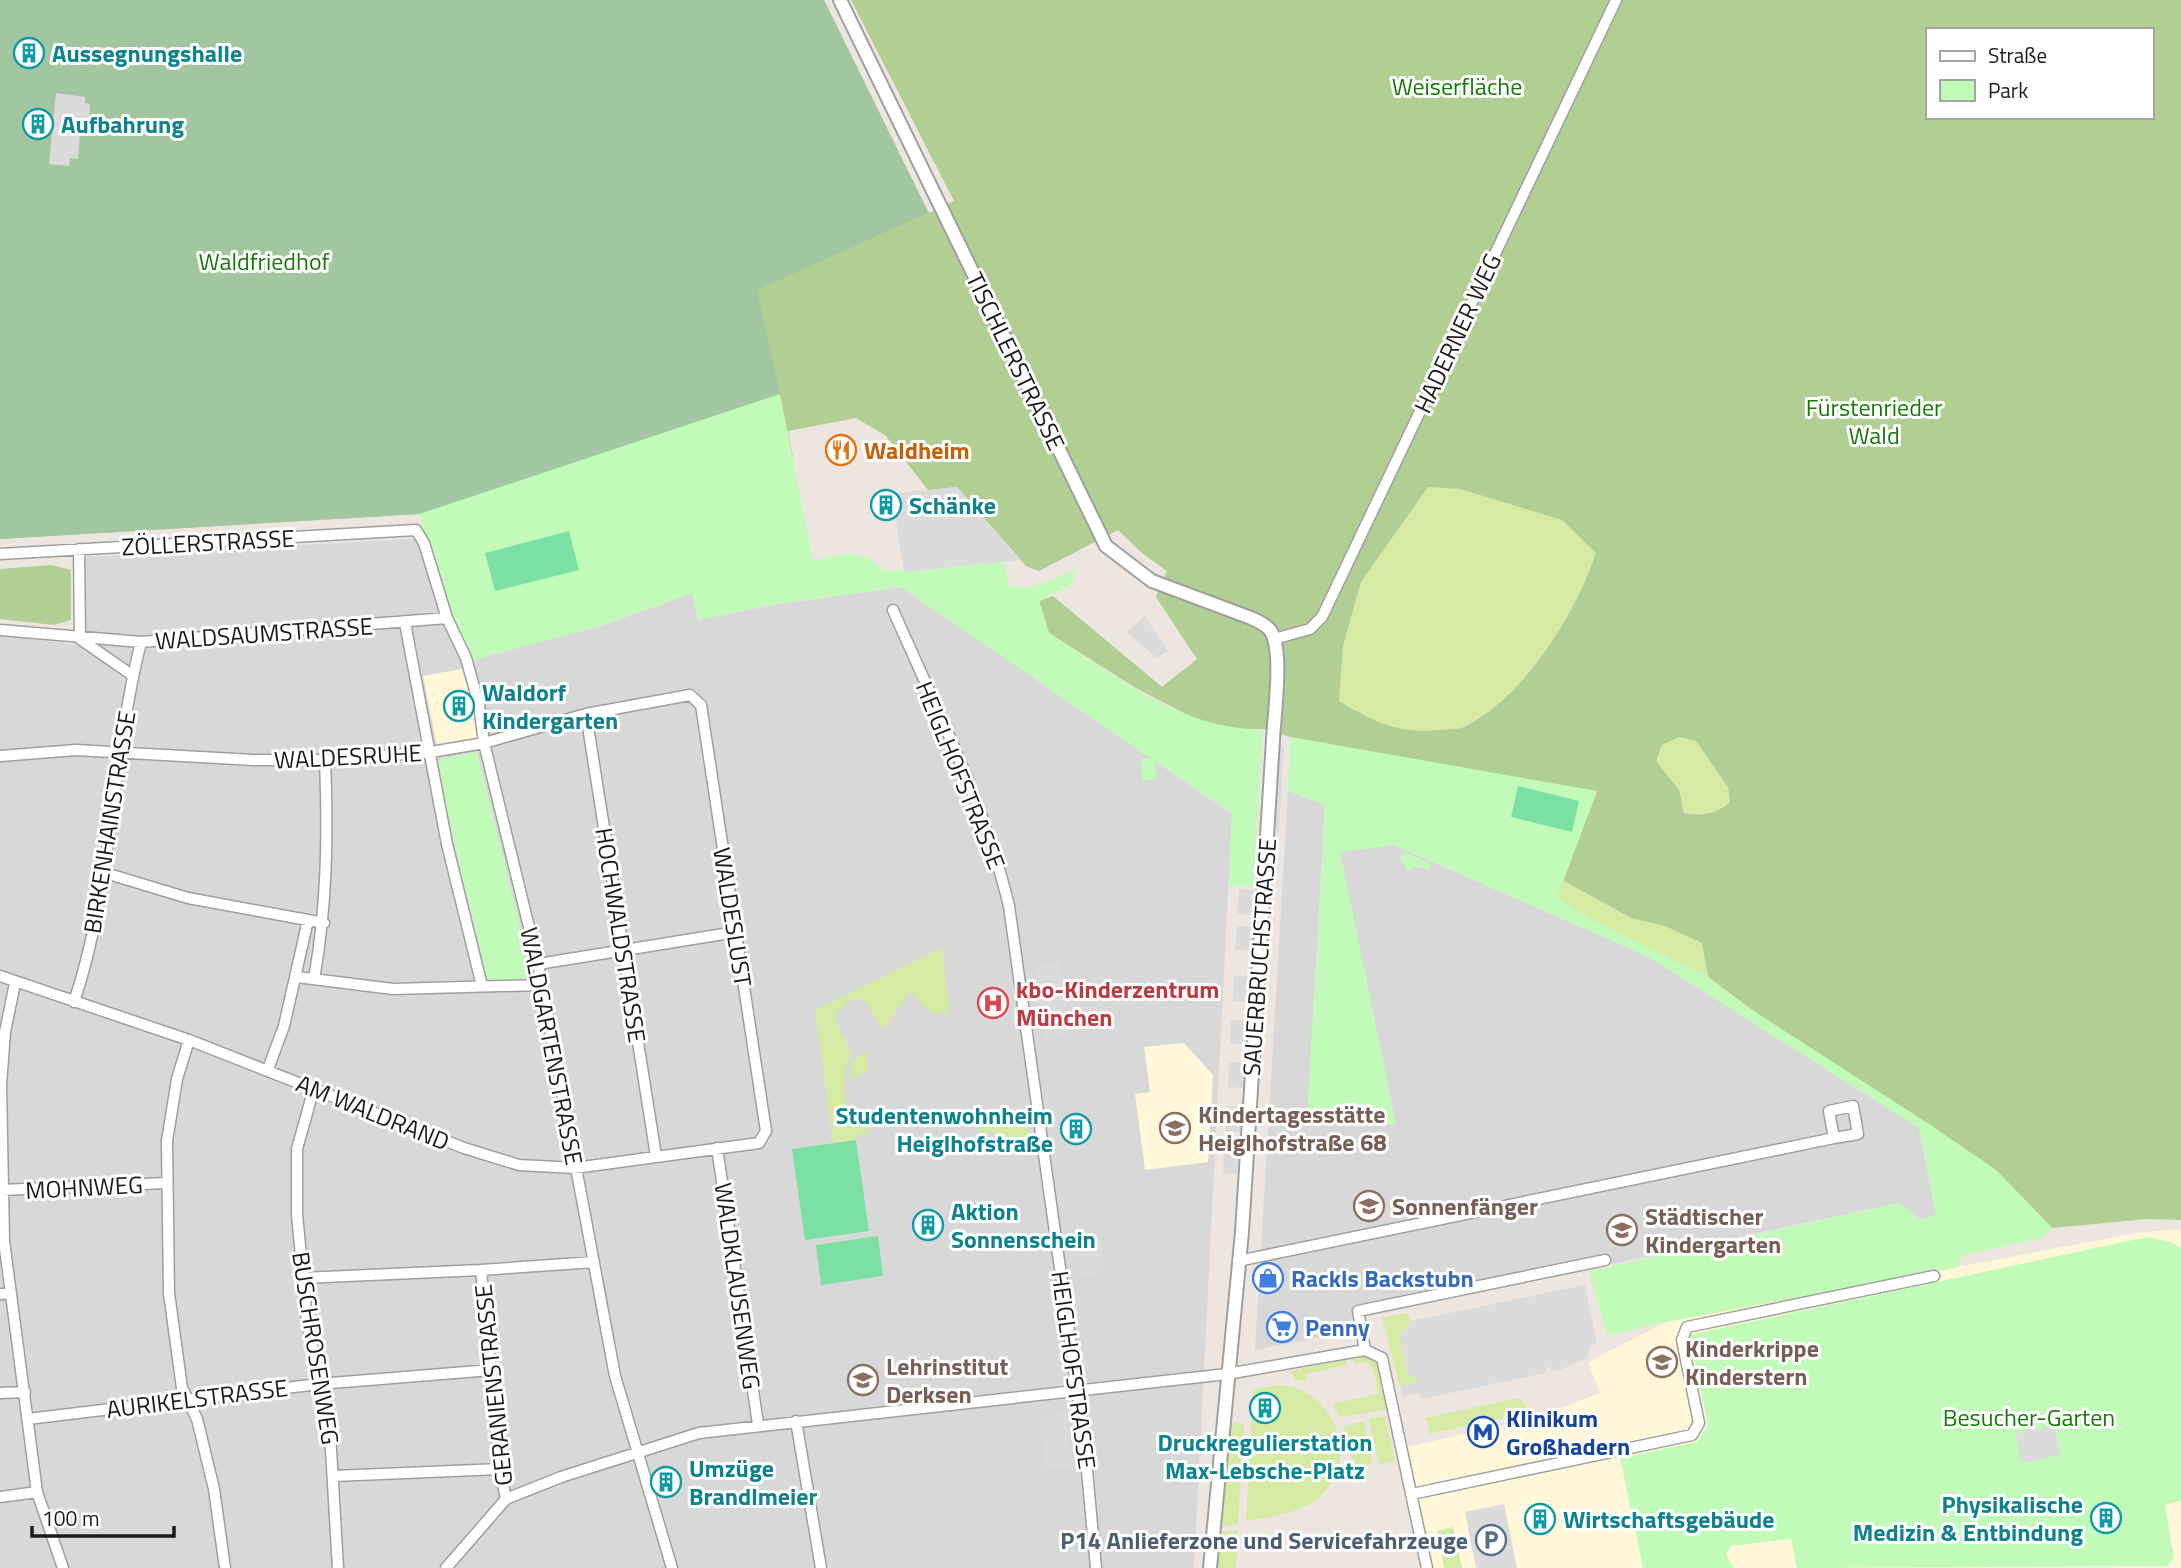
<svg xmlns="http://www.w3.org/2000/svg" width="2181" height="1568" viewBox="0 0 2181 1568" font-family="'Titillium Web',sans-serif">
  <rect width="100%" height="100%" fill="#ede6e0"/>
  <path fill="#d9d8d8" d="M425,538L601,626L692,593L698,620L779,604L901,587L1232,814L1194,1568H0V635L85,646V557Z
    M1288,791L1325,804L1307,1122L1396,1125L1340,852L1394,845L1649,957L1919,1128L1936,1216L1920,1219L1899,1203L1351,1320L1353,1331L1255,1350Z"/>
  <path fill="#fff7d7" d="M466,668L477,704L481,739L437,746L423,676Z
    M1184,1043L1213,1075L1208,1162L1145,1170L1135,1094L1150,1092L1144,1047Z
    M2178,1229L2181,1230V1568H1431L1407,1447L1532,1419L1600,1393L1588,1362L1666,1322L2137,1233Z"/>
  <path fill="#d5eaa3" d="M1428,487L1460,489L1562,520L1597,553C1576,613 1525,696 1466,726C1459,730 1448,729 1440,730C1398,734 1374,722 1339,701L1343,646L1361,582Z
    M1679,737L1696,741L1728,787L1730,802C1715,815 1703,816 1684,812L1679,790L1656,761L1662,745Z
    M1562,880L1631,918L1665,926L1703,943L1708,977L1588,918L1556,897Z
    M942,948L950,1014H933L909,992L884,1029C872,1019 873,1003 857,998L850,1000L835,1016L842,1036L851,1040L845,1044L851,1052L845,1068L844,1097L872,1133L856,1135V1140L833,1143L815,1010Z
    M866,1052L868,1072L849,1080L852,1061Z
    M1017,1110H1022L1027,1116L1031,1147L1027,1143L1019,1144L1020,1154L990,1130L985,1136L978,1130L991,1114L992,1120L1017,1118Z
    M1408,1313L1410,1321L1405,1330L1400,1331L1409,1376L1415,1375L1416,1382L1400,1386L1382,1318Z
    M1368,1357L1378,1365L1388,1409L1341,1417L1332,1404L1378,1394L1374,1370L1367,1363H1355L1353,1358Z
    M1346,1359L1347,1365L1306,1374L1307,1381L1294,1380L1291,1371Z
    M1279,1385C1335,1389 1363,1460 1318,1498C1299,1514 1270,1516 1246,1521L1253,1389Z
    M1519,1398L1527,1406L1521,1414L1428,1434L1429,1425L1425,1418Z
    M1385,1416L1395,1462L1379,1465L1369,1419Z
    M1364,1421L1372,1462L1361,1470L1348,1452L1344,1426Z
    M1230,1423L1244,1424L1238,1524L1220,1527Z
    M1453,1527L1462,1568H1444L1437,1531Z
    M1238,1530L1236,1568H1215L1219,1532Z"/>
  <path fill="#b1ce93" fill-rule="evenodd" d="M824,0L929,213L954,201L851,0H2181V1220L2147,1219L2052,1228L1996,1170L1752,1010L1708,977L1702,943L1665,926L1631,918L1562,880L1597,792L1290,737L1263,729H1233L1201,722L1134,687L1049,633L1039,601L1053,596L1162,687L1197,659L1156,597L1167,571L1143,554L1118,530L1039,571L1026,566L957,487L928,490L886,436L856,418L788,431L793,457L432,533L419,514L0,539V210ZM1927,30H2151V117H1927ZM1428,487L1460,489L1562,520L1596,553C1576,613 1525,696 1466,726C1459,730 1448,729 1440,730C1398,734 1374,722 1339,701L1343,646L1361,582ZM1679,737L1696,741L1728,787L1730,802C1715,815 1703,816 1684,813L1679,790L1656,761L1662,745Z
    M51,565L71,570V620L54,625L0,619V569Z"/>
  <path fill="#a2c7a0" d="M0,0H824L928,213L757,290L780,394L419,514L0,539Z"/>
  <path fill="#c2fbb9" d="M780,394L813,560C848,554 857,547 886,571L1004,561L1009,587C1035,590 1053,579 1076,569L1072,585L1039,601L1049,633C1114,675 1183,731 1263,729L1253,887L1229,886L1232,813L1155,761L1156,779L1143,781L1140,760L1150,758L901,587L779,604L698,620L692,593L601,626L470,661L449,615L419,514Z
    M1290,737L1597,791L1557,898L1588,918L1708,977L1752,1010L1929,1124L1996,1170L2052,1228L2042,1238L1964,1255L1956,1268L1666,1322L1607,1336L1589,1271L1900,1203L1919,1219L1936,1216L1919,1128L1649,957L1394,845L1340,852L1396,1125L1307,1122L1325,805L1288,791Z
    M477,752L533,979L488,981L438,778L437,760Z
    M1407,853L1429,863L1431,869L1415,867L1407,871L1400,858L1402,854Z
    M2147,1237L2171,1242L2181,1248V1501L2165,1505L2174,1558L2167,1566L1797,1568L1791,1539L1731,1546L1726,1554L1734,1568H1643L1620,1458L1697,1442L1708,1425L1689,1335Z"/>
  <path fill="#7ae0a3" d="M569,531L579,570L495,591L485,553Z
    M1518,786L1579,801L1572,832L1511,817Z
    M856,1140L869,1231L805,1240L792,1149Z
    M878,1236L883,1276L821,1285L816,1245Z"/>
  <path fill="#dbdbdb" d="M56,93L85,97V103L90,104L89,124L81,123L78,159L70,158L69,166L49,164Z
    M957,487L1020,560L904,572L892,494Z
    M1145,616L1168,651L1157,658L1126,632Z
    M1277,745H1284L1279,831L1272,830Z
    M1239,889L1255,890L1253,915L1237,914Z
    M1237,926L1255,927L1253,951L1235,950Z
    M1060,962L1070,1036L1046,1039L1037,965Z
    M1234,976L1251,977L1250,1002L1233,1001Z
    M1231,1020L1248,1021L1247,1045L1230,1044Z
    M1229,1062L1246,1063L1245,1088L1228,1087Z
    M1227,1106L1241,1107L1240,1132L1225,1131Z
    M1224,1147L1239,1148L1237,1174L1223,1173Z
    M1101,1239L1105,1273L1082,1276L1078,1241Z
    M1585,1285L1597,1344L1591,1345L1587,1358L1558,1371L1547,1367L1546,1373L1420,1399L1419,1393L1403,1397L1400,1386L1416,1382L1415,1375L1408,1377L1399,1331L1405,1330L1410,1321Z
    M1066,1413L1072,1466L1045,1469L1039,1416Z
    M2054,1425L2060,1455L2021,1463L2015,1433Z
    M1504,1504L1517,1568H1476L1465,1512Z"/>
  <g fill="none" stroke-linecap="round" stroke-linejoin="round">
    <g stroke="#9f9f9f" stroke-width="13">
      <path id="minor" d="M79,549L80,639
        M0,554L416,530L424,543L447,618L466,658L479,705L484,743L538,964L615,1376L672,1568
        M893,610C936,708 984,802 1009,906L1084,1438L1096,1568
        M405,623L447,844L482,986
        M0,630L141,642L447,618
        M80,639L132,675
        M1274,639L1310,629L1322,617L1616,0
        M586,714L656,1156
        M0,756L76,750L253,760H325L431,752L484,743L586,714L690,695L701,705L766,1131L759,1143L575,1168L519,1165L464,1148L189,1040L0,976
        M102,872L188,898L324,923
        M538,964L736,932
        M297,977L393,989L542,985
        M314,979C327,906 328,835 325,760
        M15,983L5,1032L1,1084L4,1241L37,1492L63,1568
        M74,1002C113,886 111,760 141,642
        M189,1040L177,1079L167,1141L169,1293L182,1388L197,1419L214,1489L225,1568
        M268,1069L284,1026L308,920
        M314,1088L297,1149V1214L307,1320L330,1433L338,1568
        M1853,1106L1858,1134L1834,1138L1829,1111Z
        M717,1148L758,1424
        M1,1190L167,1183
        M1238,1261L1834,1138
        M481,1270L500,1469L506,1499
        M302,1278L481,1270L594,1262
        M0,1294L11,1293
        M1365,1350L1358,1311L1605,1260
        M0,1393L25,1392
        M28,1419L319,1384L491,1370
        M796,1421L821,1568
        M334,1476L500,1469
        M1412,1494L1692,1435L1699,1423L1682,1340L1687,1327L1934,1276
        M0,1497L37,1492
        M446,1568L506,1499L561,1477L699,1433L1227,1374L1365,1350L1382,1358L1427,1568"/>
    </g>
    <g stroke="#9f9f9f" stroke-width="16">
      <path id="tertiary" d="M840,0L1106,546L1152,581L1251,618C1258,621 1265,624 1270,630C1284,649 1274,715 1273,740L1242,1232L1210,1568"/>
    </g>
    <use href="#minor" stroke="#fff" stroke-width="10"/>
    <use href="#tertiary" stroke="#fff" stroke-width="12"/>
  </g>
  <defs>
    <g id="building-ring" transform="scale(1.575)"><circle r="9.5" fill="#fff" stroke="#0f9aa8" stroke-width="1.5"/><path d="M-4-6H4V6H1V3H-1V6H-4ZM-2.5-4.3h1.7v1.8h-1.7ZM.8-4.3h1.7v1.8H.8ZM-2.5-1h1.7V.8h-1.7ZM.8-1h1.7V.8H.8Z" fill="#0f9aa8"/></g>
    <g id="restaurant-ring" transform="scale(1.575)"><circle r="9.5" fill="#fff" stroke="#e8710a" stroke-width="1.5"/><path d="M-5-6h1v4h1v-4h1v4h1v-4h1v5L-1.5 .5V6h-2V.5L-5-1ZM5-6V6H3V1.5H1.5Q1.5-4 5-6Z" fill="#e8710a"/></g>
    <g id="hospital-ring" transform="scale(1.575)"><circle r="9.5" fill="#fff" stroke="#e0444e" stroke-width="1.5"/><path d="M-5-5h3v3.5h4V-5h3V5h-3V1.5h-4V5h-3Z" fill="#e0444e"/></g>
    <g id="school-ring" transform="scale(1.575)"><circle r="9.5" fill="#fff" stroke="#8d6e63" stroke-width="1.5"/><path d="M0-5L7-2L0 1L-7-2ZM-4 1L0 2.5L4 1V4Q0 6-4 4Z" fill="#8d6e63"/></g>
    <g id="shop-ring" transform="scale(1.575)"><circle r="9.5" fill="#fff" stroke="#3f7fe0" stroke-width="1.5"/><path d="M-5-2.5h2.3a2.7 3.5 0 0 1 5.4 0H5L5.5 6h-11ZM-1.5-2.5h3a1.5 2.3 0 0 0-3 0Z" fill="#3f7fe0"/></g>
    <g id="supermarket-ring" transform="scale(1.575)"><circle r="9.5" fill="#fff" stroke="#3f7fe0" stroke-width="1.5"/><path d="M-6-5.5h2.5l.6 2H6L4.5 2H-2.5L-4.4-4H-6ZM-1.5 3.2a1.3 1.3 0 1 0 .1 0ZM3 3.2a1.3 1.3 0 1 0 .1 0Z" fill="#3f7fe0"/></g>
    <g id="metro-ring" transform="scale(1.575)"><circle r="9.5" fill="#fff" stroke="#1a4fb4" stroke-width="1.5"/><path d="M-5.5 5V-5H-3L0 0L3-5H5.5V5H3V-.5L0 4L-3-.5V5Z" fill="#1a4fb4"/></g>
    <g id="parking-ring" transform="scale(1.575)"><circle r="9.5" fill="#fff" stroke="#5c6f8a" stroke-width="1.5"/><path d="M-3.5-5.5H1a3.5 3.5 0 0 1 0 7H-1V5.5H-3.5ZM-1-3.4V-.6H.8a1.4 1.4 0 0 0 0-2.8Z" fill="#5c6f8a"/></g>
  </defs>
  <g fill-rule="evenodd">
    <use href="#building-ring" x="29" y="53"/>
    <use href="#building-ring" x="38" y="124"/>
    <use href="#restaurant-ring" x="841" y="450"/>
    <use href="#building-ring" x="886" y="505"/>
    <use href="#building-ring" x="459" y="706"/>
    <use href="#hospital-ring" x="993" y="1003"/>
    <use href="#school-ring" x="1175" y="1128"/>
    <use href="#building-ring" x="1076" y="1129"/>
    <use href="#school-ring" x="1369" y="1206"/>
    <use href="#building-ring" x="928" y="1225"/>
    <use href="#school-ring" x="1622" y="1230"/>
    <use href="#shop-ring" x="1268" y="1278"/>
    <use href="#supermarket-ring" x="1282" y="1327"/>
    <use href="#school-ring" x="1662" y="1362"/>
    <use href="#school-ring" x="863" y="1380"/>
    <use href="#building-ring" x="1265" y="1408"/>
    <use href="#metro-ring" x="1483" y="1432"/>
    <use href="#building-ring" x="666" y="1482"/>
    <use href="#building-ring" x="2106" y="1518"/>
    <use href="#building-ring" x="1540" y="1519"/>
    <use href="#parking-ring" x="1491" y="1540"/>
  </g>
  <g text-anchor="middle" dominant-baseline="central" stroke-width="6" stroke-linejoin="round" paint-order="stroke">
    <g font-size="24" font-weight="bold" fill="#0d838f" stroke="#fff" text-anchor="start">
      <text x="52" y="53">Aussegnungshalle</text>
      <text x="61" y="124">Aufbahrung</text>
      <text x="909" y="505">Schänke</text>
      <text x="482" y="692">Waldorf<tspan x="482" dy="28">Kindergarten</tspan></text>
      <text x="1053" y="1115" text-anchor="end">Studentenwohnheim<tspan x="1053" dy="28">Heiglhofstraße</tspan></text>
      <text x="951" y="1211">Aktion<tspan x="951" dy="28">Sonnenschein</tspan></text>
      <text x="1265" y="1442" text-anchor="middle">Druckregulierstation<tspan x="1265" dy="28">Max-Lebsche-Platz</tspan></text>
      <text x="689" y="1468">Umzüge<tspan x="689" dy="28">Brandlmeier</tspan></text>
      <text x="2083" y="1504" text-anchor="end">Physikalische<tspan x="2083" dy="28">Medizin &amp; Entbindung</tspan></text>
      <text x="1563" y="1519">Wirtschaftsgebäude</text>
    </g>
    <g font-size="24" fill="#167a07" stroke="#fff">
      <text x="1457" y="86">Weiserfläche</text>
      <text x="264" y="261">Waldfriedhof</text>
      <text x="1874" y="407">Fürstenrieder<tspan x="1874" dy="28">Wald</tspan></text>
      <text x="2029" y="1417">Besucher-Garten</text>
    </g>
    <g font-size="24" fill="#1b1b1b" stroke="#fff">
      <text transform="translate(1457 333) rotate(-65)">HADERNER WEG</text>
      <text transform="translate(1016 361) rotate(64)">TISCHLERSTRASSE</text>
      <text transform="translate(208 542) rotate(-3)">ZÖLLERSTRASSE</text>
      <text transform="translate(264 633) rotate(-4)">WALDSAUMSTRASSE</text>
      <text transform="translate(348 756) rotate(-3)">WALDESRUHE</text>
      <text transform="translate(961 775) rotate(68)">HEIGLHOFSTRASSE</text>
      <text transform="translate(109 822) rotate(-81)">BIRKENHAINSTRASSE</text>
      <text transform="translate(733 917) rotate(81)">WALDESLUST</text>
      <text transform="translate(621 935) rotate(81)">HOCHWALDSTRASSE</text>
      <text transform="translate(1259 957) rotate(-86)">SAUERBRUCHSTRASSE</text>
      <text transform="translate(552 1046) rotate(79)">WALDGARTENSTRASSE</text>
      <text transform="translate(373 1112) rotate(22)">AM WALDRAND</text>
      <text transform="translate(84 1187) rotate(-3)">MOHNWEG</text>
      <text transform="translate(738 1286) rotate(82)">WALDKLAUSENWEG</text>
      <text transform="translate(316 1348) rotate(81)">BUSCHROSENWEG</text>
      <text transform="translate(1074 1370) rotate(82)">HEIGLHOFSTRASSE</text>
      <text transform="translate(493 1385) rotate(-96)">GERANIENSTRASSE</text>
      <text transform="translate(197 1398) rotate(-7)">AURIKELSTRASSE</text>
    </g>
    <g font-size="24" font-weight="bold" fill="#c56008" stroke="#fff" text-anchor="start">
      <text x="864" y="450">Waldheim</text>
    </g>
    <g font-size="24" font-weight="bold" fill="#be3a42" stroke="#fff" text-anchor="start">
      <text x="1016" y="989">kbo-Kinderzentrum<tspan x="1016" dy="28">München</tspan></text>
    </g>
    <g font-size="24" font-weight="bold" fill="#785e54" stroke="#fff" text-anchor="start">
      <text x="1198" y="1114">Kindertagesstätte<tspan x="1198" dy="28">Heiglhofstraße 68</tspan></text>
      <text x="1392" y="1206">Sonnenfänger</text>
      <text x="1645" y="1216">Städtischer<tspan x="1645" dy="28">Kindergarten</tspan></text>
      <text x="1685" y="1348">Kinderkrippe<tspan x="1685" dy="28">Kinderstern</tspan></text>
      <text x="886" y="1366">Lehrinstitut<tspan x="886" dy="28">Derksen</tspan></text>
    </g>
    <g font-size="24" font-weight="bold" fill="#366cbe" stroke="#fff" text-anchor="start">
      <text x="1291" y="1278">Rackls Backstubn</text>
      <text x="1305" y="1327">Penny</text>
    </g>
    <g font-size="24" font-weight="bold" fill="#164399" stroke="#fff" text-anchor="start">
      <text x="1506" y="1418">Klinikum<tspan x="1506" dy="28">Großhadern</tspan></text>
    </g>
    <g font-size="24" font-weight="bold" fill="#4e5e75" stroke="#fff" text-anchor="end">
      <text x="1468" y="1540">P14 Anlieferzone und Servicefahrzeuge</text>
    </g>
  </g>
  <rect x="1926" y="28" width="228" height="91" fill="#ffffff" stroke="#a4a4a4" stroke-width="2"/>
  <rect x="1940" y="51" width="35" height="10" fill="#ffffff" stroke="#a4a4a4" stroke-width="2"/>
  <text x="1988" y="63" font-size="21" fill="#1b1b1b">Straße</text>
  <rect x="1940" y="80" width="35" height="21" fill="#c2fbb9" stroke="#a4a4a4" stroke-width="2"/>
  <text x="1988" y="98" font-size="21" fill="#1b1b1b">Park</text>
  <path d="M32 1526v10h142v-10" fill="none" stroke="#1b1b1b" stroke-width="3.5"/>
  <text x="42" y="1526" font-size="21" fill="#1b1b1b" stroke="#ffffff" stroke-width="5" paint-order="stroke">100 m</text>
</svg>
